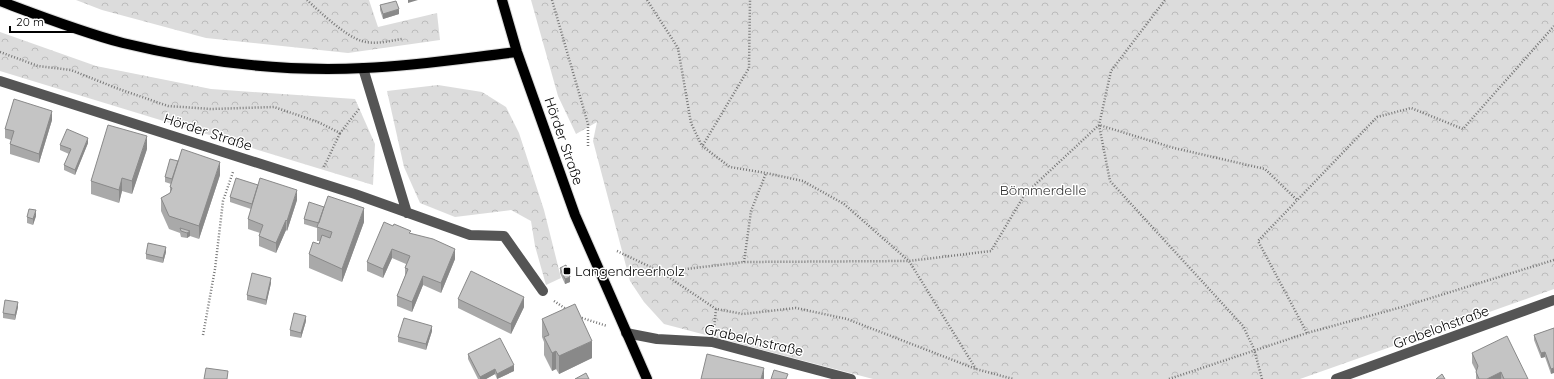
<svg xmlns="http://www.w3.org/2000/svg" width="1554" height="379" viewBox="0 0 1554 379" font-family="Quicksand,sans-serif">
  <defs>
    <pattern id="forest-crowns" width="20" height="18" patternUnits="userSpaceOnUse"><rect width="20" height="18" fill="#dcdcdc"/><path d="M2 6a3 3 0 1 1 6 0M12 15a3 3 0 1 1 6 0" fill="none" stroke="#bbb"/></pattern>
  </defs>
  <rect width="100%" height="100%" fill="#fff"/>
  <path fill="url(#forest-crowns)" d="M76,0H369L378,27L437,13L440,40L348,53L206,38L102,10Z
    M531,0H1554V289L1300,379H873L664,324L644,302L630,281L593,141L597,122L576,134L558,96Z
    M0,32L96,66L211,89L355,99L375,144L373,185L0,71Z
    M438,85L482,92L506,107L519,133L544,210L561,278L546,285L535,246L531,221L511,210L455,217L420,203L404,167L387,91Z"/>
  <g fill="none" stroke-linecap="round" stroke-linejoin="round">
    <g stroke="#dbdbdb" stroke-width="12">
      <path id="major" d="M502,0L517,52L575,215L647,379
        M0,1C40,16 81,32 123,43C201,62 284,72 364,68C415,66 466,58 517,52"/>
    </g>
    <path stroke="#777" stroke-width="2.5" stroke-dasharray="1 2" stroke-linecap="butt" d="M307,0C320,12 345,36 362,41C375,45 389,41 402,39
      M552,0L588,124V146
      M647,0L678,48L691,123L702,146L730,167L766,173L803,181L844,204L909,261L976,369
      M0,52L38,66L71,70L116,88L168,106L211,109L274,107L318,122L340,133L359,109
      M703,145L749,68L750,0
      M324,167L340,133
      M617,251L661,272L716,309
      M744,262L751,211L766,173
      M661,272L744,262L909,261L991,251L1025,194L1099,125L1111,71L1165,0
      M554,301L566,309
      M579,317L607,326
      M714,328L716,309L743,314L796,308L847,319L976,369L1013,379
      M1307,333L1258,241L1377,117L1411,108L1463,129L1554,26
      M203,335L215,269L223,201L233,172
      M1169,379L1307,333L1402,307L1554,260
      M1262,379L1254,349L1243,326L1110,181L1099,125L1174,148L1265,169L1297,200"/>
    <path stroke="#555" stroke-width="10" d="M363,68L407,213
      M0,81L355,194L470,235L504,236L543,291
      M626,333L657,339L712,342L851,379
      M1336,379L1554,300"/>
    <use href="#major" stroke="#000" stroke-width="10"/>
  </g>
  <path fill="#a9a9a9" d="M380,5L399,14L383,19L380,10Z
    M52,120L39,163L10,154V144L11,140L5,138V129Z
    M88,143L75,175L64,170V165L69,154L60,150V145Z
    M147,149L132,194L122,191L119,203L91,194V181Z
    M220,175L199,239L190,236L187,238L181,237L180,233L169,229L161,211V198L170,193V187L171,184L165,182V177Z
    M230,197L297,200L287,231L286,230L276,253L259,246V236L260,233L248,229V219L251,209L230,202Z
    M36,216L33,225L27,223V217Z
    M304,219L364,222L342,282L309,268V254L319,244L320,241H317V228L304,224Z
    M411,233L455,259L441,293L423,285L412,312L397,306V296L405,276V268L406,264L392,258L383,278L367,271V262Z
    M166,252L163,263L146,259V254Z
    M560,268L570,282L565,284L560,273Z
    M271,283L266,305L247,300V295Z
    M458,299L524,307L511,334L458,308Z
    M18,307L15,320L3,318V313Z
    M542,319L592,358L559,374L556,369L552,371L544,355V342L542,337Z
    M306,321L301,338L290,336V330Z
    M1554,328L1551,374L1545,357L1541,358L1534,340V335Z
    M432,331L426,350L398,342V337Z
    M1472,353L1528,379H1476V371L1472,363Z
    M468,354L514,371L497,379L495,374L486,379H478L468,359Z"/>
  <path fill="#898989" d="M408,0H418L408,3Z
    M399,9V14L383,19V14Z
    M52,111V120L39,163V154Z
    M147,136V149L132,194V181Z
    M88,138V143L75,175V170Z
    M220,162V175L199,239V226Z
    M122,178V191L119,203V190Z
    M297,190V200L287,231V221Z
    M364,208V222L342,282V269Z
    M36,210V216L33,225V219Z
    M286,220V230L276,253V243Z
    M190,231V236L187,238V233Z
    M166,247V252L163,263V258Z
    M392,249V258L383,278V269Z
    M455,249V259L441,293V283Z
    M423,276V285L412,312V302Z
    M570,277V282L565,284V279Z
    M271,278V283L266,305V300Z
    M524,297V307L511,334V324Z
    M18,302V307L15,320V315Z
    M306,316V321L301,338V333Z
    M432,326V331L426,350V344Z
    M592,341V358L559,374V356Z
    M556,351V369L552,371V353Z
    M1545,352V357L1541,358V353Z
    M514,365V371L497,379V374Z
    M764,368V379H761Z
    M1554,368V373L1551,374V369Z
    M495,369V374L486,379H480V377Z
    M1501,372V379H1487Z"/>
  <path fill="#c4c4c4" stroke="#898989" d="M396,1L399,9L383,14L380,5Z
    M14,99L52,111L39,154L10,144L14,131L5,129Z
    M108,125L147,136L132,181L122,178L119,190L91,181Z
    M67,129L88,138L75,170L64,165L71,149L60,145Z
    M182,149L220,162L199,226L169,216L161,198L170,193L172,188L170,187Z
    M170,159L178,161L172,179L165,177Z
    M236,178L258,185L252,204L230,197Z
    M260,178L297,190L287,221L286,220L276,243L259,236L263,225L248,219Z
    M328,196L364,208L342,269L309,254L313,242L319,244L322,235L330,238L332,232L317,227Z
    M309,202L324,207L319,223L304,219Z
    M29,209L36,210L33,219L27,217Z
    M384,222L393,226L394,224L411,231L409,233L433,239L455,249L441,283L423,276L412,302L397,296L408,269L405,268L410,256L392,249L383,269L367,262Z
    M180,228L190,231L187,233L181,231Z
    M148,243L166,247L163,258L146,254Z
    M566,265L570,277L565,279L560,268Z
    M471,271L524,297L511,324L458,299Z
    M252,273L271,278L266,300L247,295Z
    M5,300L18,302L15,315L3,313Z
    M575,304L592,341L559,356L556,351L552,353L544,337L549,335L542,319Z
    M294,313L306,316L301,333L290,330Z
    M404,318L432,326L426,344L398,337Z
    M1554,328V368L1551,369L1545,352L1541,353L1534,335Z
    M1507,336L1528,379H1504L1501,372L1487,379H1479L1476,372L1478,366L1472,353Z
    M500,338L514,365L497,374L495,369L480,377L468,354Z
    M707,354L764,368L761,379H701Z
    M206,368L228,371L227,379H204Z
    M774,370L788,374L786,379H771Z
    M586,373L589,379H575Z
    M1442,374L1445,379H1436Z"/>
  <rect fill="#000" stroke="#fff" stroke-width="1.5" x="563" y="267" width="8" height="8" rx="2"/>
  <g text-anchor="middle" dominant-baseline="central" stroke-width="3" stroke-linejoin="round" paint-order="stroke">
    <g font-size="14" fill="#000" stroke="#fff">
      <text transform="translate(208 132) rotate(18)">Hörder Straße</text>
      <text transform="translate(564 141) rotate(71)">Hörder Straße</text>
      <text transform="translate(1441 327) rotate(-20)">Grabelohstraße</text>
      <text transform="translate(754 340) rotate(13)">Grabelohstraße</text>
    </g>
    <g font-size="14" fill="#333" stroke="#fff">
      <text x="1043" y="190">Bömmerdelle</text>
    </g>
    <g font-size="14" fill="#000" stroke="#fff" text-anchor="start">
      <text x="575" y="271">Langendreerholz</text>
    </g>
  </g>
  <path d="M10 26v6h65v-6" fill="none" stroke="#000000" stroke-width="2"/>
  <text x="16" y="26" font-size="12" fill="#000000" stroke="#ffffff" stroke-width="3" paint-order="stroke">20 m</text>
</svg>
